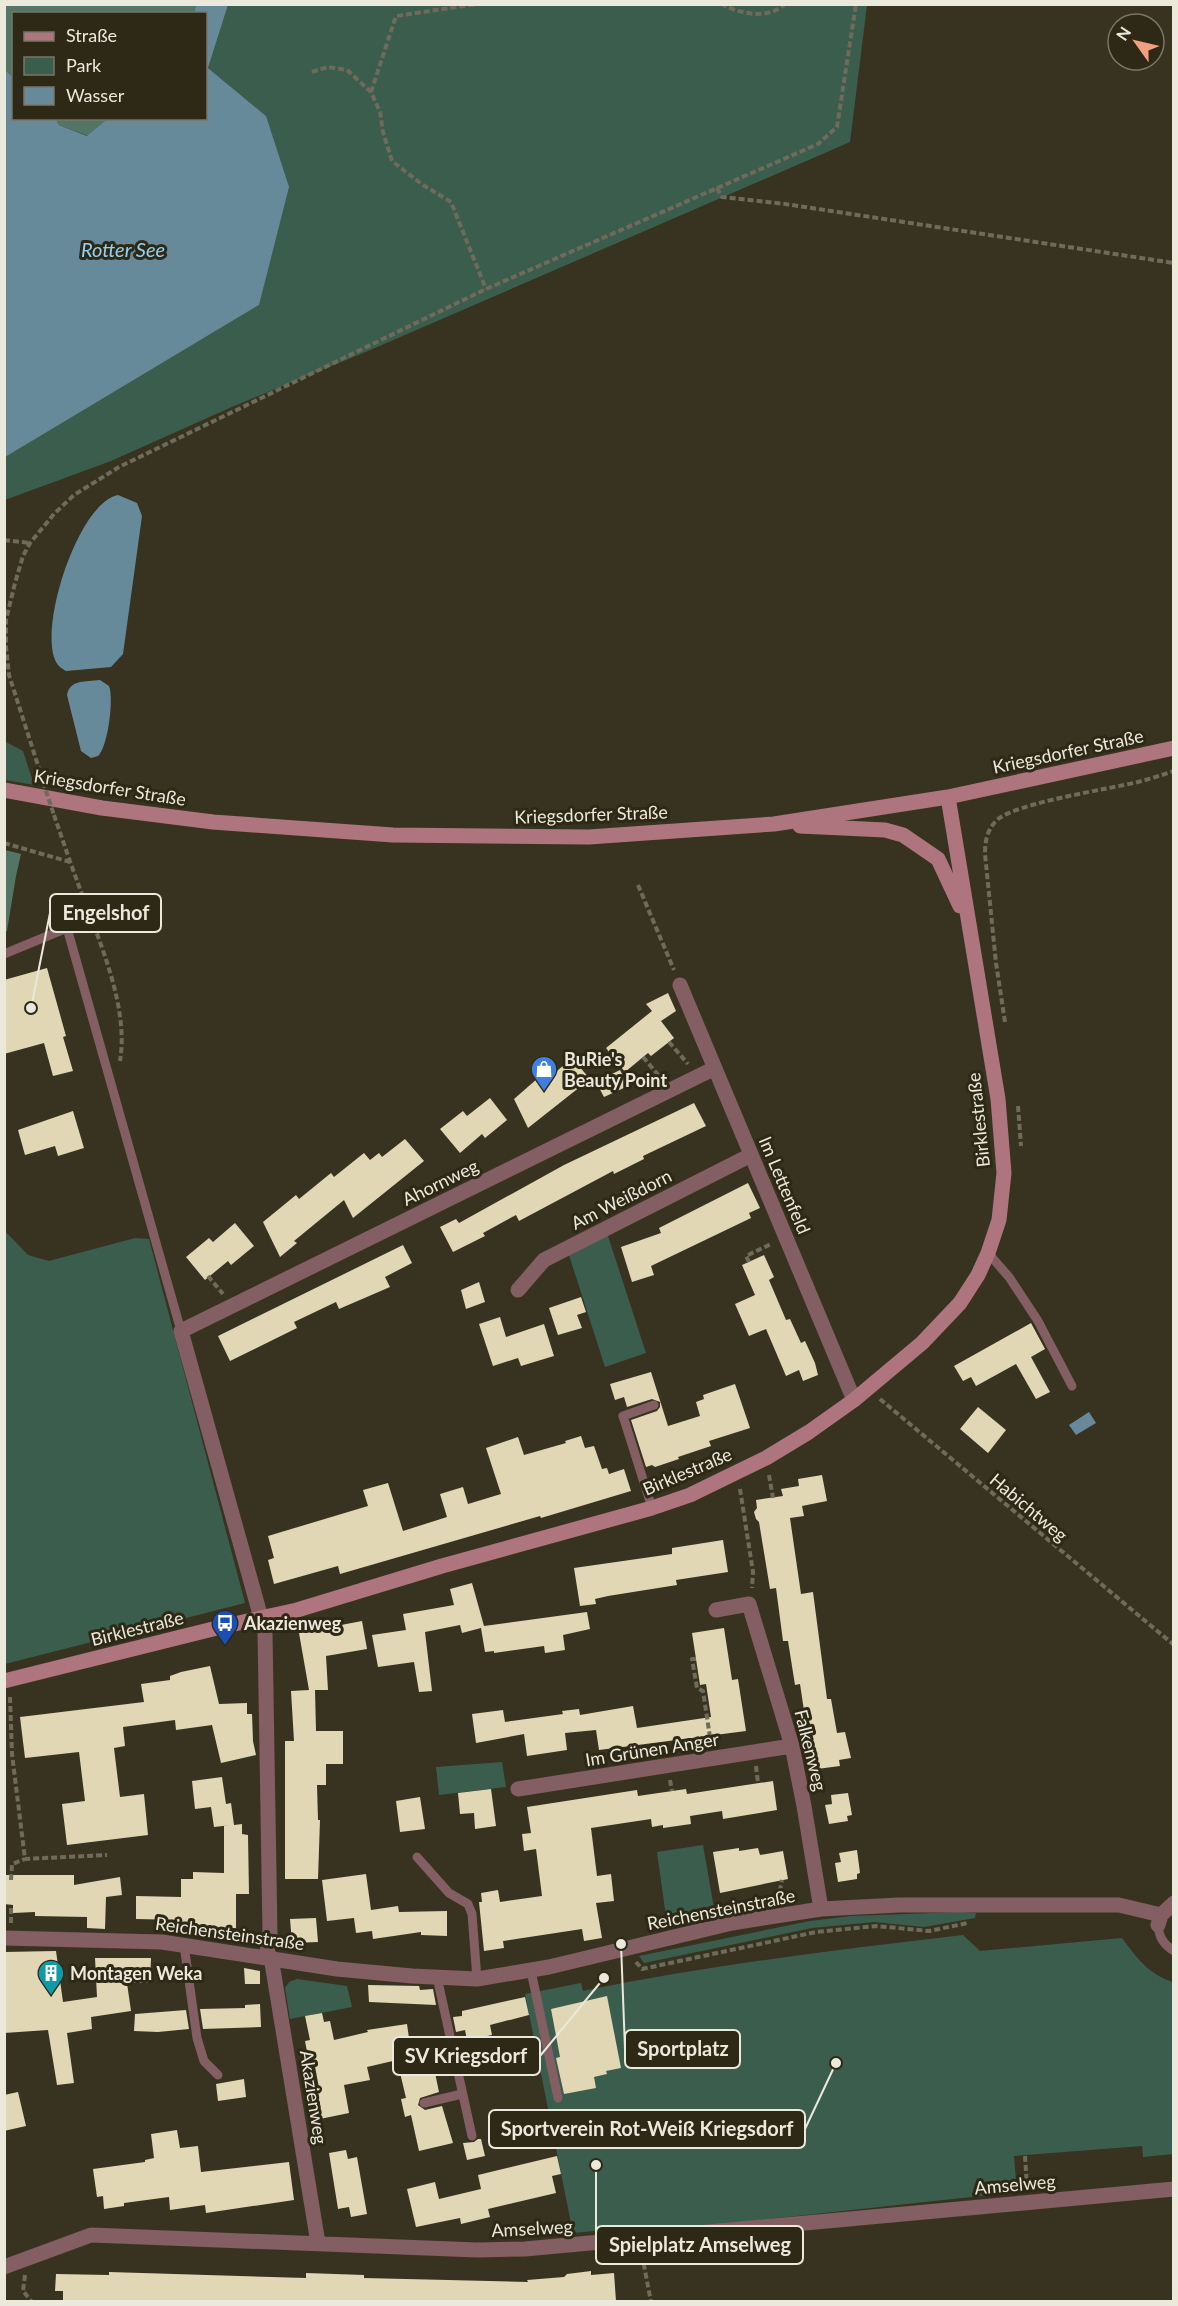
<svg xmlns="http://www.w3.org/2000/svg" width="1178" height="2306" viewBox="0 0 1178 2306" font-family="Lato,sans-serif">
  <rect width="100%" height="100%" fill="#383320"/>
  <path fill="#3b5d4e" d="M228,5H867L850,142L368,351L234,406L111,461L5,500L4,457L259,305L266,116L208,68Z
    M4,741L23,751L34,785L5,780Z
    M4,1230L28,1255L49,1261L135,1238L149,1239L245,1603L5,1664Z
    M607,1233L646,1353L605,1367L568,1252Z
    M502,1762L506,1787L439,1795L436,1767Z
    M703,1845L715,1914L667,1924L657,1852Z
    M959,1912L976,1913L975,1918L924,1927L874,1922L812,1928L644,1963L639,1956L810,1921L851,1916Z
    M963,1935L980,1951L1122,1938C1137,1958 1148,1974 1173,1982V2154L1143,2157L1142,2146L1014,2156L1017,2192L668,2230L661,2225L573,2233L525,1994L581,1983L583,1991C709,1965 836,1950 963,1935Z
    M297,1979L347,1986L352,2007L290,2019L285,1988L289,1982Z"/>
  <path fill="#527565" d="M4,5H196L194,14H14L13,77L5,70Z
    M56,119H107L88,136L59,125Z
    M5,850L21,854L16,876L7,931L5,932Z"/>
  <path fill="#678a9b" d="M196,5H228L208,68L266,116L289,187L259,305L5,457V70L13,77L14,118L56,119L59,125L87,136L107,119L206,118V14L194,13Z
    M118,495L137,503L142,516L123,654L111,667L66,671C62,669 58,666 56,662C38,628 78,503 118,495Z
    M100,680L109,686C114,698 108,747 98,756L91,758L81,751L67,695C70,679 86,682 100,680Z
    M1089,1412L1096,1423L1076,1435L1069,1425Z"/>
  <path fill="#e1d7b5" d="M47,968L66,1036L63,1037L73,1071L53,1076L44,1043L4,1054V980Z
    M668,993L676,1011L661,1021L674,1038L651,1056L648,1053L625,1072L606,1048L652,1011L646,1004Z
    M572,1058L590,1079L528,1128L514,1099L545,1072L550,1077Z
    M620,1070L628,1086L604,1097L596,1082Z
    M490,1098L507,1120L485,1138L482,1134L460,1153L440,1129L463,1111L467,1116Z
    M694,1103L706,1126L643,1156L644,1159L614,1174L613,1171L519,1221L516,1215L483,1233L485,1236L453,1252L440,1227L456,1219L459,1223L564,1165Z
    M73,1111L84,1148L58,1156L55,1146L25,1155L18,1130Z
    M405,1139L424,1161L353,1218L344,1200L294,1241L297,1243L280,1257L263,1222L296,1195L299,1199L331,1173L334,1177L364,1153L370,1160L379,1153L382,1157Z
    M748,1183L760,1208L749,1213L751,1218L651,1266L654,1275L632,1282L621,1247L661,1233L659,1228Z
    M235,1223L254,1246L231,1265L228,1261L205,1280L186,1257L209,1238L213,1242Z
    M403,1245L412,1263L385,1277L390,1287L339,1309L336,1302L294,1322L297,1328L230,1361L218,1336Z
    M764,1255L774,1277L769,1280L786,1320L790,1319L801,1343L805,1341L815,1363L818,1375L803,1381L799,1370L786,1376L766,1329L749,1336L735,1304L755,1295L742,1265Z
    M479,1282L485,1302L466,1309L461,1290Z
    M581,1297L586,1312L577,1315L582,1328L558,1335L549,1308Z
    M500,1317L506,1337L544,1324L554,1356L521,1366L518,1358L493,1366L479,1324Z
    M1031,1323L1045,1349L1031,1357L1050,1392L1036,1399L1016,1364L976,1386L971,1377L963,1381L954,1366Z
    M651,1372L668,1426L700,1416L696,1402L704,1399L703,1395L735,1384L750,1428L709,1441L711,1446L678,1457L679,1459L655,1467L652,1465L646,1467L631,1420L657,1411L660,1407V1402L652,1399L627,1407L624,1397L615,1400L610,1384Z
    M978,1407L1006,1430L988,1453L960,1429Z
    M581,1436L585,1448L594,1446L602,1469L607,1468L609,1474L624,1469L631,1491L541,1518L540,1516L340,1574L338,1566L274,1584L268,1560L274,1558L268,1536L368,1506L363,1490L388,1483L403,1531L447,1517L440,1494L463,1487L468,1504L501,1494L486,1448L518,1437L524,1455L566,1443L565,1441Z
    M822,1475L827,1501L802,1506L804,1516L790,1518L801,1594L813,1592L827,1699H831L837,1733L845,1732L851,1758L839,1760L840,1766L817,1769L810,1723L806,1724L800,1684L795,1685L788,1641H783L776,1588L770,1589L759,1522L756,1519L754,1512L757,1508L756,1500L783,1496L781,1489L799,1486L798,1479Z
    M723,1540L728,1572L676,1580L677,1585L608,1596L595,1599L596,1604L580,1606L574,1568L672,1554V1548Z
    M472,1583L484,1626L587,1612L590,1629L563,1635L565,1650L545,1653L544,1646L494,1653V1651L485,1652L481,1628L462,1633L460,1625L425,1632L432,1691L419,1692L414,1662L378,1667L372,1635L406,1630L403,1614L454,1605L450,1589Z
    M362,1621L367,1649L326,1656L328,1690H315L316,1731H343V1764H326V1785H317L318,1820H320L318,1879H285V1741H294L291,1691L309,1690L299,1633Z
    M724,1628L732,1680L738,1679L746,1731L599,1750L596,1730L565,1733L567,1750L527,1756L524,1734L476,1743L472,1714L503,1710L505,1722L563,1714L562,1711L579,1709L580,1715L633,1706L637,1728L711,1717L706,1684L700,1685L692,1633Z
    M210,1666L219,1704L247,1703V1714H252L253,1741L256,1755L221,1763L212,1725L176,1730L175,1720L123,1727L125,1746L114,1748L120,1797L144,1794L148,1835L67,1845L62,1804L85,1801L79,1752L25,1758L20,1717L144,1702L141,1684L170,1680V1676L181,1672Z
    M222,1777L226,1804L231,1803L234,1825L242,1824V1834L248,1835L249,1894H236V1928L191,1929V1926H181V1920L136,1919V1896L181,1897V1879H193V1872L224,1873V1826L232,1825L214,1827L211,1807L195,1809L192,1781Z
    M773,1781L777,1810L723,1819L722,1811L690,1816L691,1824L663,1828V1825L652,1827L651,1819L591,1828L597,1876L611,1874L614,1901L596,1903L602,1938L584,1941L582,1929L503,1941L504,1948L484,1951L479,1902H482L481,1893L498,1890L500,1902L542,1896L536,1849L524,1851L522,1834L531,1833L527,1807L637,1790L638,1796L686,1789L687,1794Z
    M491,1789L496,1826L475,1829L474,1813L460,1814L458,1793Z
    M848,1793L852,1815L847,1816L848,1821L829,1824L825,1805L832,1804L831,1795Z
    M420,1797L425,1829L400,1832L396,1801Z
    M739,1848V1851L758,1848L760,1855L783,1851L788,1879L720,1893L713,1852Z
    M857,1850L860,1873L857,1874V1879L838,1882L835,1863L841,1862L839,1853Z
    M366,1874L371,1910L398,1906L399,1912L447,1911V1936L421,1935V1932L373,1939L372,1931L356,1933L354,1918L327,1921L322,1880Z
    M4,1875H74V1885L120,1877L122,1895L106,1897L105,1929L87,1928V1917L35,1916V1912L13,1913V1905L4,1904Z
    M316,1918L318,1942L292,1943L290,1919Z
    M56,1951L63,2002L97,1997L95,1958H151L150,1983H127L131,2011L91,2017L92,2029L67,2033L74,2083L57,2085L48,2030L4,2033V1952Z
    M244,1968L260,1971V1984H245Z
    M368,1985L419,1986L420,1990L433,1989L436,2005L369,2002Z
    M607,1996L621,2068L606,2071L607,2074L594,2077L596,2088L564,2094L556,2058L560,2057L551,2009Z
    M525,1997L529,2015L490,2025L492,2035L467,2040L465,2030L456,2032L453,2017L462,2016V2011Z
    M260,2004L261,2027L203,2029L200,2009L245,2008V2005Z
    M186,2010L189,2029L158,2032L134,2031L135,2014Z
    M322,2013L324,2022L330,2021L334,2040L368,2032L367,2030L407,2024L412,2059L429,2055L431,2063H433L439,2092L420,2098L418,2105L425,2110L442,2106L453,2143L419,2151L411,2115L405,2117L401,2099L406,2098L397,2060L367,2067L370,2080L344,2085L349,2113L320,2119L315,2094L320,2093L313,2056L308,2057L305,2041L310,2040L305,2016Z
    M244,2079L246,2097L218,2101L216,2084Z
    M18,2092L26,2126L4,2131V2095Z
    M177,2130L180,2148L198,2146L201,2172L289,2162L294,2200L206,2213L205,2205L170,2210L169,2197L124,2203V2206L104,2209L103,2196L97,2197L93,2169L145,2162V2160L154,2158L151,2134Z
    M478,2139H481L485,2156L467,2160L463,2143L474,2142Z
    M346,2150L348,2159L357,2157L367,2214L351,2217L349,2207L338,2209L329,2153Z
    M557,2156L561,2174L552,2176L556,2193L488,2209L490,2217L461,2224L460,2218L416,2227L407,2189L435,2182L439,2199L481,2189L478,2175Z
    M591,2271V2275L614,2273L616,2301H63V2291H55L56,2274L109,2275V2272L306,2278V2273L364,2275V2278L528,2282L527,2280L564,2277L567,2274Z"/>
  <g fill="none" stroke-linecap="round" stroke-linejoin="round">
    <path stroke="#6f6b5a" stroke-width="4" stroke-dasharray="6 3" stroke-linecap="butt" d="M721,4C741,14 767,20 785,4
      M312,72L328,67L347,70L371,92L380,112L383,132L392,161L423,185L451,202L486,289
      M371,92L396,16L477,4
      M717,188L722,197L785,204L1174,263
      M4,540L30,543
      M43,781L9,675L6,647V620L15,583L23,556L30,543L54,514L74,495L119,467L486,289L818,144L837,127L856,4
      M54,815C63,841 72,868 82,894C100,943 129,1008 120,1061
      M4,843L70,862
      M638,885L674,970
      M1005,1022L996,963L985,854C985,841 987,830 997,820C1015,803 1109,789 1138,782C1150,779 1162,775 1174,771
      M669,1042L688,1064
      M643,1057L660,1077
      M1018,1106L1021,1146
      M749,1262L746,1256L771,1244
      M208,1276L223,1294
      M880,1399L1174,1645
      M769,1475L773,1498
      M740,1489L753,1572L752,1588
      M696,1659H692L697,1688L703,1691L711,1744
      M10,1697L12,1754L25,1859L107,1855
      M756,1766L758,1783
      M670,1780L672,1791
      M11,1880L12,1864L25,1859
      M778,1900L782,1880
      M11,1923V1905
      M636,1962L642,1969L816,1932L876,1926L929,1931L968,1923
      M1025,2156L1027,2187
      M642,2255L651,2302
      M25,2275L23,2291L32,2302"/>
    <path stroke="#835e63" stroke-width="9" d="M4,954L67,928L181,1331
      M988,1253L1009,1277L1038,1321L1072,1386
      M652,1508L623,1416L654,1405
      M417,1857L449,1893L468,1904L472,1914L477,1979
      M1158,1925C1159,1937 1163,1944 1174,1951
      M184,1945L197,2038L204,2061L218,2075
      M531,1971L558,2098
      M437,1977L472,2136
      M424,2103L462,2094"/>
    <path stroke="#835e63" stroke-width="15" d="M680,985L854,1400
      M518,1290L544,1260L751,1155
      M716,1610L749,1604L792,1746L804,1806L821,1909
      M518,1789L792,1746
      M1158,1925L1161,1915L1174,1903
      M4,1938L162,1942L337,1969L412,1976L477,1979L549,1967L732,1923L821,1909L899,1905H1119L1161,1915
      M266,1957L270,1935L265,1632L181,1331L715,1068
      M271,1957L318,2243
      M4,2267L91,2235L477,2250L525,2249L1174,2189"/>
    <path stroke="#ae757e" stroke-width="15" d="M4,790L102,808L213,822L393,835L589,837L774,824L948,797L1174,748
      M800,826L885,830L903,835L938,859L960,906
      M4,1681L225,1626L297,1610L442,1566L652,1508L690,1495L766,1458L809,1432L854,1400L922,1343L960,1303L978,1275L988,1253L999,1220L1004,1173L998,1099L948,797"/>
    <path stroke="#6f6b5a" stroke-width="4" stroke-dasharray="6 3" stroke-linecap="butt" d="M43,782L54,815"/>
  </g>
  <defs>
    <g id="shop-pin" transform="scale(1.35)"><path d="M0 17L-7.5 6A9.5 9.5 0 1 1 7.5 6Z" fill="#3f7fe0" stroke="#2e2916"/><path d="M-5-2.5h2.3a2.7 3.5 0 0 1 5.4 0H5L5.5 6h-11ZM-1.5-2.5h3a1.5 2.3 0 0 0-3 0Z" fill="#fff"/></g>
    <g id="bus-pin" transform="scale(1.35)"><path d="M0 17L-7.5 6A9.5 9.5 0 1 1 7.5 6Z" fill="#1a4fb4" stroke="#2e2916"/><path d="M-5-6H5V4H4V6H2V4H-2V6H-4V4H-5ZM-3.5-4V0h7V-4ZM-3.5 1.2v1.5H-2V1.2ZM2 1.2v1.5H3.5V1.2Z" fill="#fff"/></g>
    <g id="building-pin" transform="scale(1.35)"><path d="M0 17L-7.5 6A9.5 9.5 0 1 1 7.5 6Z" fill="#0f9aa8" stroke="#2e2916"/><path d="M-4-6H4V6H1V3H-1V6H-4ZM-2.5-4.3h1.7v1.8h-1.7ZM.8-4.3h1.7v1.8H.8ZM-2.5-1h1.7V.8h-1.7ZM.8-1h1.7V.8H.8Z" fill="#fff"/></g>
  </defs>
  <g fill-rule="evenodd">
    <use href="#shop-pin" x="544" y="1069"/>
    <use href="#bus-pin" x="225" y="1623"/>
    <use href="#building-pin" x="51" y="1973"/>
  </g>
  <g text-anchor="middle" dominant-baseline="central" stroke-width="6" stroke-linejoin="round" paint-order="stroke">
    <g font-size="18" fill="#ebe8dc" stroke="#2e2916">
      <text transform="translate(1068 751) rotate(-12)">Kriegsdorfer Straße</text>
      <text transform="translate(110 787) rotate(9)">Kriegsdorfer Straße</text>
      <text transform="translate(591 814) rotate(-2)">Kriegsdorfer Straße</text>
      <text transform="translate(978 1120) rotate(-96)">Birklestraße</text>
      <text transform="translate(440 1182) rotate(-26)">Ahornweg</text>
      <text transform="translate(785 1185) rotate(67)">Im Lettenfeld</text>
      <text transform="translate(621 1199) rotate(-27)">Am Weißdorn</text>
      <text transform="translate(687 1471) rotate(-23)">Birklestraße</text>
      <text transform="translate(1029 1507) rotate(40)">Habichtweg</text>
      <text transform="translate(137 1628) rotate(-14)">Birklestraße</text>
      <text transform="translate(652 1749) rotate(-9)">Im Grünen Anger</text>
      <text transform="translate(811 1750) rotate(76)">Falkenweg</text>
      <text transform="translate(721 1909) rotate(-11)">Reichensteinstraße</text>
      <text transform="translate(230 1933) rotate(8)">Reichensteinstraße</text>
      <text transform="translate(314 2097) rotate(81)">Akazienweg</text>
      <text transform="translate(1015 2184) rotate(-5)">Amselweg</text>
      <text transform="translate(532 2228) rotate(-3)">Amselweg</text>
    </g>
    <g font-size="18" font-weight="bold" fill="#ebe8dc" stroke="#2e2916" text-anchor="start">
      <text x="564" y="1059">BuRie's<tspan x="564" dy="21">Beauty Point</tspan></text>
      <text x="244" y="1623">Akazienweg</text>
      <text x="70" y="1973">Montagen Weka</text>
    </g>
    <g font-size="20" font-style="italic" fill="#92d1f0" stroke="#2e2916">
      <text x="123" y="249">Rotter See</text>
    </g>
  </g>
  <path fill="none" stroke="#ebe8dc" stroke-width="2" d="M31 1008L50 913M621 1944L625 2049M604 1978L540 2056M836 2063L805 2129M596 2165L596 2245"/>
  <g fill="#ebe8dc" stroke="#2e2916" stroke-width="2">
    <circle cx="31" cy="1008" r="6"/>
    <circle cx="621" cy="1944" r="6"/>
    <circle cx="604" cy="1978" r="6"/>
    <circle cx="836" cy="2063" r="6"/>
    <circle cx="596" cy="2165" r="6"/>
  </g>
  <g fill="#2e2916" stroke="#ebe8dc" stroke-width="2">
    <rect x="50" y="894" width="111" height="38" rx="6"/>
    <rect x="625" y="2030" width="115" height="38" rx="6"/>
    <rect x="393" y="2037" width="147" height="38" rx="6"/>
    <rect x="489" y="2110" width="316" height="38" rx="6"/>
    <rect x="596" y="2226" width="207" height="38" rx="6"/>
  </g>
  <g font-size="20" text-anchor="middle" font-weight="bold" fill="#ebe8dc">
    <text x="106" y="920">Engelshof</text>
    <text x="683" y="2056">Sportplatz</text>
    <text x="466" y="2063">SV Kriegsdorf</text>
    <text x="647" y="2136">Sportverein Rot-Weiß Kriegsdorf</text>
    <text x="700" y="2252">Spielplatz Amselweg</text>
  </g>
  <rect width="1178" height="2306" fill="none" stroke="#ebe8dc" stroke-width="12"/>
  <rect x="12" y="12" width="195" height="108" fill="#2e2916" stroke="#7a7565" stroke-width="1.5"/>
  <rect x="24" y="32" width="30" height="9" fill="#ae757e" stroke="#7a7565" stroke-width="1.5"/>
  <text x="66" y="42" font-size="18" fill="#ebe8dc">Straße</text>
  <rect x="24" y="57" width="30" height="18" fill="#3b5d4e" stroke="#7a7565" stroke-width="1.5"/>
  <text x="66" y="72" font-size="18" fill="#ebe8dc">Park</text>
  <rect x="24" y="87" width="30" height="18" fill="#678a9b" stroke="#7a7565" stroke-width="1.5"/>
  <text x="66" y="102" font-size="18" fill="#ebe8dc">Wasser</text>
  <g transform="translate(1136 42) rotate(304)"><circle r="28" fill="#2e2916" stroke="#7a7565" stroke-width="1.5"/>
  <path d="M0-4.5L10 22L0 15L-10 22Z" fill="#f2a080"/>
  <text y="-9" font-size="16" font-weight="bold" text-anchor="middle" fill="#ebe8dc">N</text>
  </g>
</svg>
